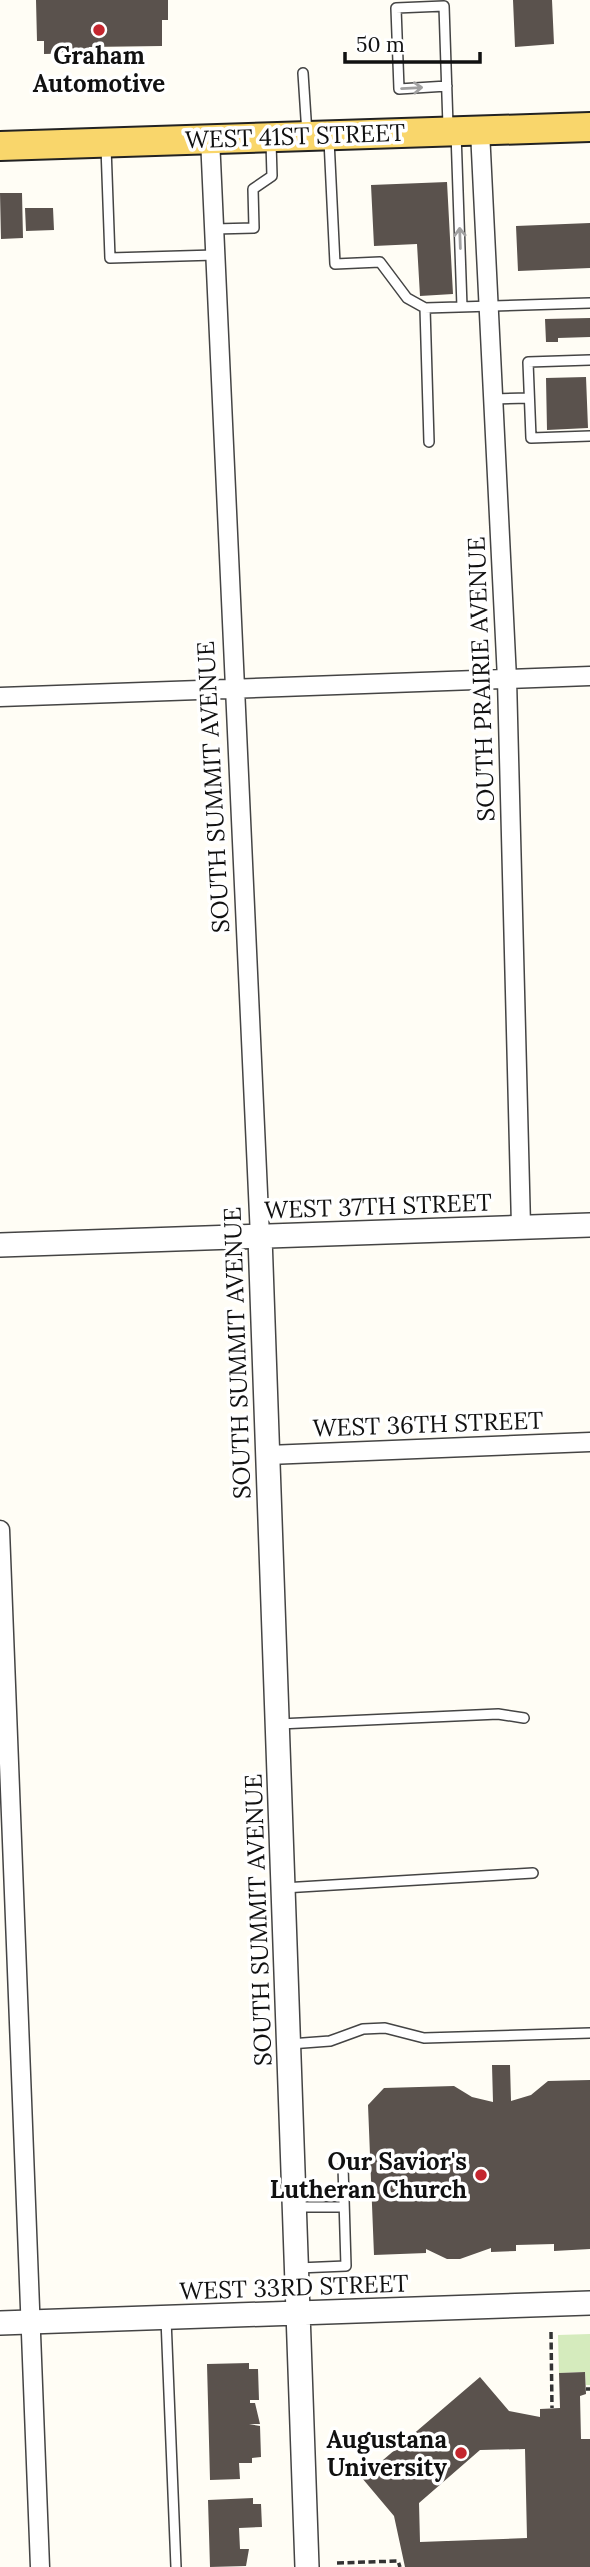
<svg xmlns="http://www.w3.org/2000/svg" width="590" height="2567" viewBox="0 0 590 2567" font-family="Lora,serif">
  <rect width="100%" height="100%" fill="#fffdf5"/>
  <path fill="#d5ebbd" d="M590,2334V2385H586L585,2372L559,2373L558,2335Z"/>
  <path fill="#5a524d" fill-rule="evenodd" d="M36,0H168V20H162V46L89,47V53L44,54V41H37Z
    M513,0H552L554,44L515,47Z
    M447,182L453,294L420,296L417,244L374,246L371,185Z
    M0,193H22L23,238L1,239Z
    M25,208H53L54,230L26,231Z
    M590,223V268L518,271L516,226Z
    M590,318V337L558,338V342H546L545,319Z
    M586,377L588,428L547,430L546,378Z
    M492,2065H510L511,2101L531,2095L548,2081L590,2080V2249L554,2251V2244L516,2245V2251L491,2252V2248L460,2259H447L426,2249V2253L374,2255L368,2105L384,2088L454,2086L472,2097L493,2102Z
    M249,2363V2369H258L259,2400H250V2403H255L260,2424H249L260,2426L261,2457L252,2458V2463H239L240,2479L210,2480L207,2364Z
    M585,2372L586,2394L580,2396L581,2439H590V2567H405L394,2516L362,2478L480,2377L509,2411L540,2417V2409L560,2408L559,2373ZM525,2449L527,2538L420,2542L419,2503L480,2450Z
    M253,2498V2504H261L262,2527L239,2528L240,2549H249L246,2566L210,2567L208,2500Z"/>
  <g fill="none" stroke-linecap="round" stroke-linejoin="round">
    <g stroke="#444" stroke-width="12">
      <path id="service" d="M303,73L307,134
        M447,86L399,89L396,8L444,6L448,126
        M456,133L462,307
        M329,140L335,264L380,262L407,298L425,308L590,303
        M106,147L110,258L215,255
        M214,229L254,228L253,189L272,176L271,142
        M425,308L429,442
        M590,360L528,362L531,438L590,436
        M493,399L529,398
        M279,1724L498,1714L524,1718
        M283,1888L533,1873
        M290,2044L330,2041L363,2029L385,2028L424,2038L590,2033
        M297,2207H344
        M298,2268L346,2266L343,2166
        M166,2319L176,2567"/>
    </g>
    <g stroke="#444" stroke-width="21">
      <path id="minor" d="M480,131L507,679L521,1226
        M210,138L260,1237
        M0,697L590,676
        M268,1455L590,1442
        M0,1530L40,2567"/>
    </g>
    <g stroke="#444" stroke-width="26">
      <path id="tertiary" d="M260,1237L307,2567
        M0,1245L590,1225
        M0,2323L590,2303"/>
    </g>
    <g stroke="#222" stroke-width="32">
      <path id="primary" d="M0,146L590,127"/>
    </g>
    <path stroke="#333" stroke-width="3.5" stroke-dasharray="7 3.5" stroke-linecap="butt" d="M551,2332L552,2408
      M586,2389H590
      M337,2563L398,2561L400,2567"/>
    <use href="#service" stroke="#fff" stroke-width="9"/>
    <use href="#minor" stroke="#fff" stroke-width="18"/>
    <use href="#tertiary" stroke="#fff" stroke-width="23"/>
    <use href="#primary" stroke="#f9d66b" stroke-width="28"/>
  </g>
  <defs><path id="oneway-shaft" d="M-6 0H5M1.5-3L5.5 0L1.5 3" fill="none" stroke-width="1.6" stroke-linecap="round" stroke-linejoin="round" transform="scale(1.75)"/></defs>
  <g stroke="#a0a0a0">
    <use href="#oneway-shaft" transform="translate(412 88) rotate(-3)"/>
    <use href="#oneway-shaft" transform="translate(460 238) rotate(-92)"/>
  </g>
  <g fill="#c4262e" stroke="#fff" stroke-width="2.5">
    <circle cx="99" cy="30" r="7"/>
    <circle cx="481" cy="2175" r="7"/>
    <circle cx="461" cy="2453" r="7"/>
  </g>
  <g text-anchor="middle" dominant-baseline="central" stroke-width="7" stroke-linejoin="round" paint-order="stroke">
    <g font-size="24" font-weight="bold" fill="#111" stroke="#fff" text-anchor="end">
      <text x="99" y="55" text-anchor="middle">Graham<tspan x="99" dy="28">Automotive</tspan></text>
      <text x="467" y="2161">Our Savior's<tspan x="467" dy="28">Lutheran Church</tspan></text>
      <text x="447" y="2439">Augustana<tspan x="447" dy="28">University</tspan></text>
    </g>
    <g font-size="24" fill="#111" stroke="#fff">
      <text transform="translate(295 136) rotate(-2)">WEST 41ST STREET</text>
      <text transform="translate(481 679) rotate(-92)">SOUTH PRAIRIE AVENUE</text>
      <text transform="translate(213 787) rotate(-93)">SOUTH SUMMIT AVENUE</text>
      <text transform="translate(378 1206) rotate(-2)">WEST 37TH STREET</text>
      <text transform="translate(237 1353) rotate(-92)">SOUTH SUMMIT AVENUE</text>
      <text transform="translate(428 1424) rotate(-2)">WEST 36TH STREET</text>
      <text transform="translate(258 1920) rotate(-92)">SOUTH SUMMIT AVENUE</text>
      <text transform="translate(294 2287) rotate(-2)">WEST 33RD STREET</text>
    </g>
  </g>
  <path d="M345 52v10h135v-10" fill="none" stroke="#111111" stroke-width="3.5"/>
  <text x="356" y="52" font-size="21" fill="#111111" stroke="#ffffff" stroke-width="5" paint-order="stroke">50 m</text>
</svg>
